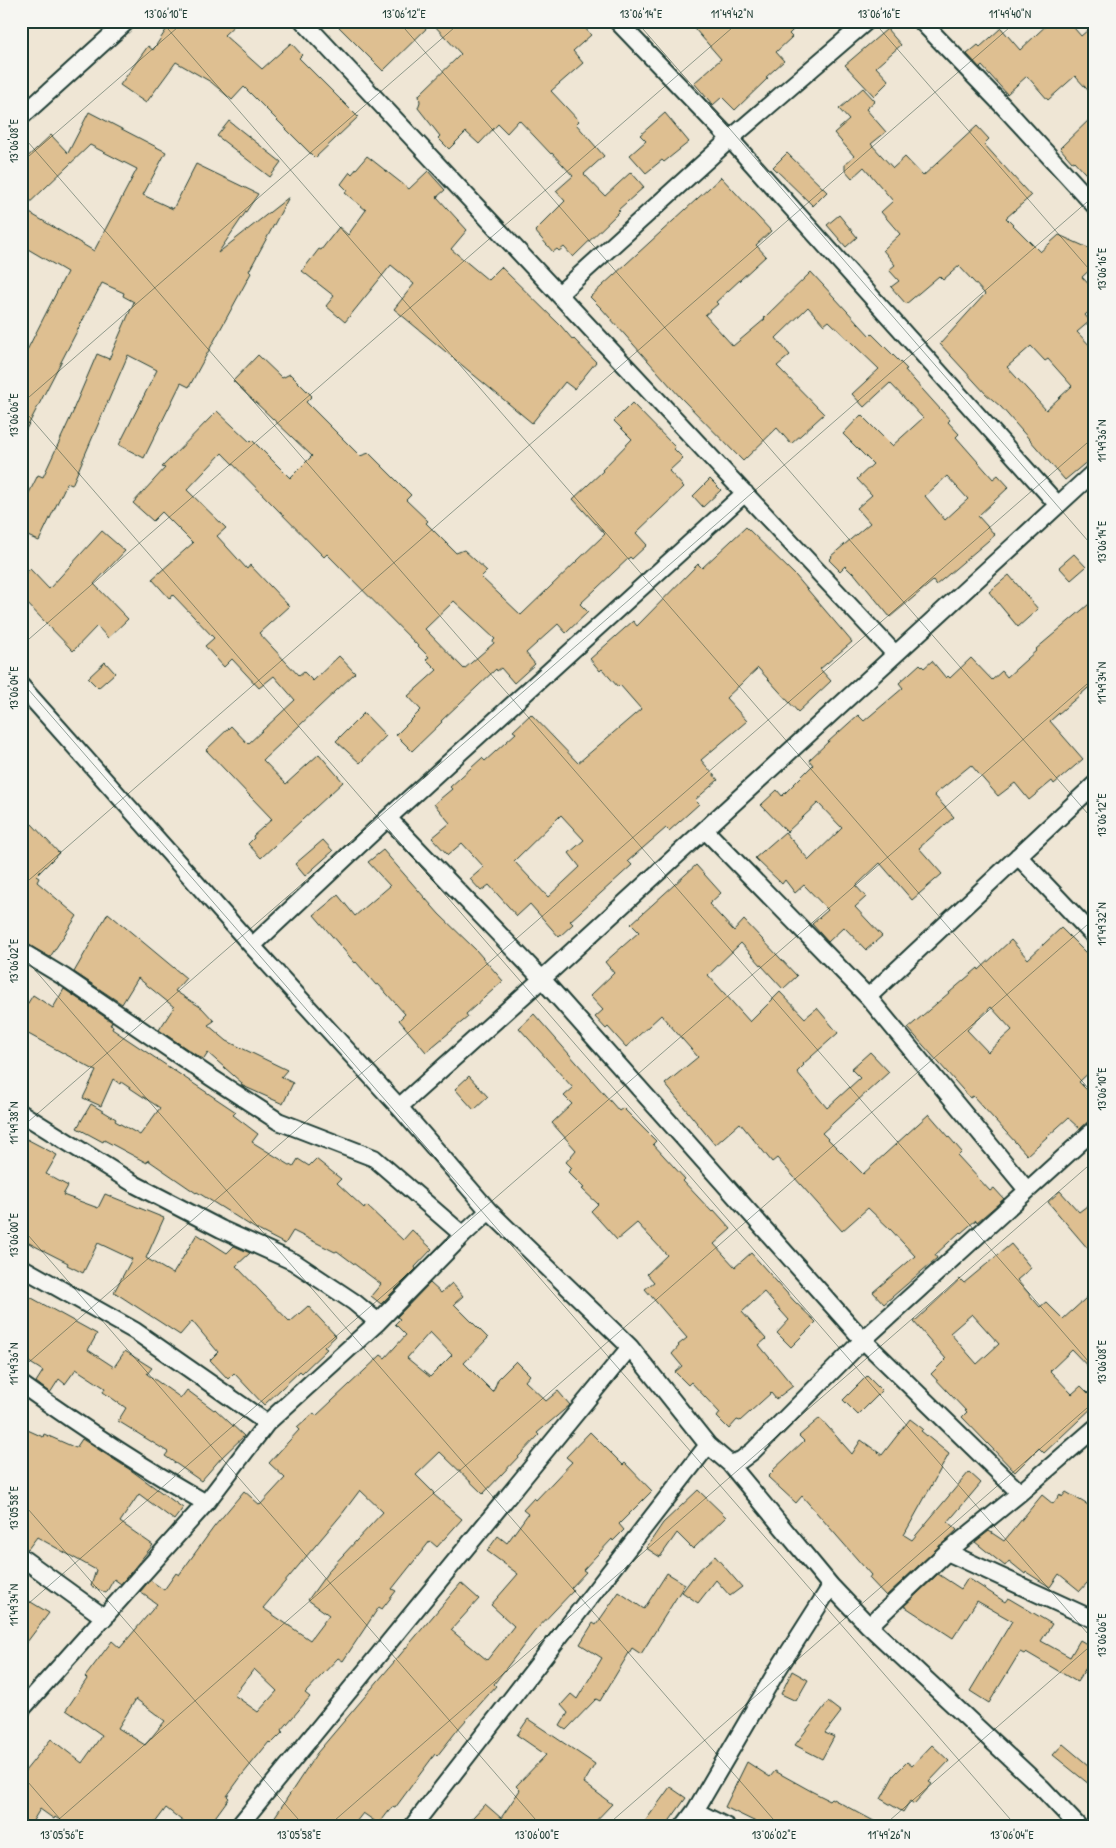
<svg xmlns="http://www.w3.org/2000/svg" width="1116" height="1848" viewBox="0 0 1116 1848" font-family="'Patrick Hand',sans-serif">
  <rect width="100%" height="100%" fill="#efe6d5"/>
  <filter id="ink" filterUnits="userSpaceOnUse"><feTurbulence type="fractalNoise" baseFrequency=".02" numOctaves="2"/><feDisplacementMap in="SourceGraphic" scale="10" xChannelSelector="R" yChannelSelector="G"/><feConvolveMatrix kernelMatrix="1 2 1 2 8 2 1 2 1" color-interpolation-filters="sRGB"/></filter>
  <g filter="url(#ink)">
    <path fill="#debf91" stroke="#1f3d34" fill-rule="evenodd" d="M172,21H239L224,35L262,69L291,43L302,55L299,58L358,117L315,158L244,87L232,100L211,82L176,62L146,103L120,85L148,46L153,50Z
      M333,21H579L591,35L573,51L583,63L551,91L579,121L576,124L604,156L584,174L605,196L631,172L644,187L618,210L620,211L573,257L564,247L559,251L557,249L553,252L535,231L565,201L556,191L573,176L552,153L551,154L519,120L507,133L498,124L479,144L466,132L449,149L438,138L440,136L418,108L420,102L419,95L461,54L432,23L383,71Z
      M688,21H802L789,34L792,37L776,52L784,61L766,77L768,78L735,110L722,97L713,105L694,83L721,59Z
      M1051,21H1068L1081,36L1095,24V98L1075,76L1048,100L1027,76L1007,94L982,66L980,68L967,54L978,45L980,47L1001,28L1020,50Z
      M887,29L901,45L876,67L889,81L874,96L845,65Z
      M863,88L875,101L866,109L886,132L871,144L893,168L905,157L923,176L977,126L989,139L984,144L1031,196L1006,218L1040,252L1059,235L1095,251V265L1082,277L1095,291V306L1085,315L1090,321L1077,332L1095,351V455L1065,480L1001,407L986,394L940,344L985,294L959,266L943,280L939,276L906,304L891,287L899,281L889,270L895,265L883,250L900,234L881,212L893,201L864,167L852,178L845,170V164L854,156L834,133L849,120L839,109ZM1031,346L1045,361L1048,359L1072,386L1046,410L1007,367Z
      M89,112L166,152L143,195L173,209L196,164L258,194L218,253L289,197L249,271L251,273L189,387L181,383L144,458L119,445L157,370L128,355L72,485L67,483L39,541L21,533V509L38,475L43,477L74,410H73L97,354L109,359L134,302L123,296L124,293L102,283L21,439V362L67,272L21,245V163L51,135L68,153ZM90,145L137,169L94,251L23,209Z
      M665,113L689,142L664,162L662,160L646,173L630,155L646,141L640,135Z
      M1095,114V184L1074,161L1072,162L1060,148Z
      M229,121L281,162L270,177L217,136Z
      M787,153L827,192L813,206L773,167Z
      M367,156L409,189L428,171L445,190L437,197L467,230L451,249L488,280L501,267L561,326L573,340L574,339L596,362L574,389L565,382L532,423L394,309L414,284L391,265L345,322L326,306L334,296L302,271L319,249L321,250L339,227L348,235L366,210L345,193L347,190L341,184L350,172L352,174Z
      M721,177L771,231L756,245L766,256L716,302L718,304L705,315L733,346L765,319L764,318L811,272L870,336L872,334L907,369L905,370L950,420L948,422L959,434L956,437L993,479L998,475L1009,487L978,516L995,535L936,585L933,581L890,617L853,572L852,573L845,566L840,571L829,560L832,557L831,556L870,523L857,508L872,495L857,479L873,464L843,434L861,415L892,446L923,418L890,383L864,407L852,394L879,369L829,321L824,325L808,307L776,338L790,355L777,366L824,414L791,444L777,428L743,461L680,397L602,309L590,297ZM947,476L968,499L945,520L925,496Z
      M839,215L857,237L846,247L827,225Z
      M258,355L282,378L290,374L312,396L306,402L360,456L369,453L411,495L406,500L428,521L426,523L456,553L464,550L487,571L481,577L521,615L605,534L573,499L603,471L602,470L632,439L614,421L632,403L675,447L674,449L683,458L669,471L684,487L636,533L647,545L632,559L630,557L580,604L588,612L566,633L558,624L526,653L535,664L514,683L501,668L497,671L496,669L441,721L442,722L412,751L396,735L421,710L408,696L437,670L426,659L429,657L327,554L324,557L222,453L187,490L226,528L217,536L247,569L250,565L289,606L259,633L299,676L304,672L313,681L339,656L355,673L263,760L286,784L319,754L343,782L261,858L248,844L254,838L253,836L272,819L206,750L231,726L248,744L295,700L274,676L259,688L232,659L224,667L205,646L214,638L173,595L170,599L152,579L193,543L162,512L153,521L133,503L165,468L162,467L217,411L250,442L252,440L290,478L312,456L233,381ZM454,601L495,639L493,641L494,643L464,669L425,629Z
      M710,479L721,490L703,507L693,496Z
      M746,527L796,576L852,642L820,669L831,681L798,712L758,668L726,698L747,721L701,760L718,780L695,800L699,804L669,831L666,828L628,861L632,865L570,921L573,924L559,937L530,904L517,916L489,885L481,891L470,879L484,867L462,843L448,855L432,838L450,823L434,804L452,789L450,787L482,758L485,761L516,733L513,731L531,714L578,763L641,709L620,685L618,687L602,669L600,671L590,659L633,621L637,626L698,564L702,568ZM561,815L584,840L569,853L580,867L548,897L514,861Z
      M102,531L125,551L94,584L128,619L108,638L97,626L73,651L21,597V578L30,569L49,589Z
      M1074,554L1086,567L1071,580L1059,567Z
      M1009,575L1038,609L1018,627L989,592Z
      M1095,599V682L1050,721L1083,759L1054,784L1052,781L1029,800L1015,783L998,796L971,765L934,795L954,817L919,848L942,874L912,900L880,863L856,886L866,897L855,907L882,936L866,950L844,927L828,942L812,924L828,910L804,885L795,893L785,880L782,884L755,858L785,832L809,860L842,828L818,803L787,832L761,805L777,790L782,796L813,765L809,760L828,742L858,715L864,721L903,688L899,683L920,664L924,668L932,661L946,678L948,676L950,678L971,658L992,680L1002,671L1007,677L1037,650L1036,649Z
      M105,662L115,673L98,688L88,678Z
      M364,713L386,736L360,763L336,741Z
      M32,824L59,853L36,876L39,878L37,882L77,916L50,957L21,941V834Z
      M323,840L333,851L305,876L295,864Z
      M383,850L439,914L476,950L503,981L466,1014L468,1017L426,1052L399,1020L405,1014L378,984L376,985L356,962L355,963L314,915L338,895L355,916L390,886L368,862Z
      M696,865L721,893L709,904L734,931L744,920L797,976L783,989L741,943L708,975L750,1022L780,992L805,1018L817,1008L838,1033L803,1064L804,1065L797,1072L827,1108L860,1078L851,1069L870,1052L889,1072L822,1133L863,1174L929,1114L962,1152L958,1156L990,1191L994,1188L1004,1199L977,1222L976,1220L961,1233L960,1232L935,1255L937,1258L884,1304L873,1292L915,1256L892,1231L868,1208L842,1231L777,1158L772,1162L740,1123L715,1145L665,1084L698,1057L661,1015L626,1047L608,1027L606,1029L595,1017L603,1010L590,996L614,973L605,962L639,932L631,924Z
      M108,913L186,978L175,991L202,1008L214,1021L208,1025L227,1041L287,1070L281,1077L293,1083L283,1104L243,1086L241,1085L242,1083L208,1053L204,1059L199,1057L159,1030L174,1007L138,978L122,1004L74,972Z
      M1061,928L1095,962V1067L1079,1082L1095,1098V1115L1080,1129L1068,1118L1027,1155L973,1096L970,1098L908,1028L978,968L979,970L1011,940L1028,959ZM991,1007L1012,1030L988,1052L967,1030Z
      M64,989L112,1022L110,1025L113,1026L112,1029L236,1112L233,1115L258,1134L252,1142L293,1167L298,1159L309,1166L316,1159L341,1179L337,1183L364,1208L367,1206L403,1240L412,1230L432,1249L415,1267L416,1269L381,1304L371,1296L381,1284L337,1251L335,1252L293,1231L285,1244L256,1229L197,1192L196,1193L148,1160L147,1163L104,1140L103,1142L77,1128L91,1104L116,1119L115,1121L140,1135L160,1108L121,1082L120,1084L113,1079L101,1106L83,1098L96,1071L21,1030V1014L33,995L53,1008Z
      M534,1014L619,1111L623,1108L656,1141L653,1144L685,1179L683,1181L712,1212L714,1210L731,1229L714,1244L735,1267L751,1253L794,1301L816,1322L791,1347L777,1333L789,1320L764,1292L742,1312L766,1339L759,1345L793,1386L776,1399L771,1393L740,1421L737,1420L729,1429L717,1417L720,1413L691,1382L688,1385L675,1372L682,1366L672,1354L679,1346L678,1345L687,1338L645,1289L654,1282L647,1274L667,1255L637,1223L617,1240L591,1211L598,1204L582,1189L584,1188L568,1172L572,1168L566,1162L576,1150L552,1123L572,1104L564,1096L573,1088L519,1028Z
      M469,1076L488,1097L474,1110L455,1089Z
      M21,1136L57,1155L46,1174L68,1186L63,1195L98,1208L105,1194L164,1218L146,1258L173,1274L197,1234L227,1253L234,1246L250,1253L236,1266L290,1322L308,1306L336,1336L324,1347L327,1349L302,1373L300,1371L264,1405L234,1373L228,1379L210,1360L218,1352L192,1321L180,1335L114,1292L132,1259L98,1243L83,1273L67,1265L68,1263L21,1239L27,1225L21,1223Z
      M1060,1191L1079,1212L1095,1200V1257L1048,1202Z
      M1011,1244L1031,1268L1017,1280L1040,1307L1046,1302L1063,1319L1095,1290V1374L1072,1350L1050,1371L1072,1394L1081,1386L1095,1400V1405L1044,1453L1039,1448L1015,1472L962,1417L967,1412L931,1374L946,1359L914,1322L960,1279L964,1283ZM972,1314L999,1344L977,1364L950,1333Z
      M430,1283L441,1293L452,1283L463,1296L454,1304L488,1338L464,1363L493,1392L498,1379L516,1361L530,1375L525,1381L546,1401L558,1391L570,1405L537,1433L539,1435L483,1494L440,1452L416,1475L434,1493L433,1494L462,1519L437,1547L430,1541L392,1589L396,1591L382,1609L379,1607L343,1661L338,1658L305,1693L310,1697L281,1731L283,1732L271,1744L269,1742L243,1774L227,1796L229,1798L208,1827H190L166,1808L152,1827H70L55,1817L54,1819L40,1809L31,1824L21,1818V1776L51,1739L82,1763L102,1735L66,1710L87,1679L85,1677L112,1641L120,1648L157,1604L140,1592L150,1580L164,1590L176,1573L179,1575L214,1527L244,1491L260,1505L285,1478L269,1463L299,1430L297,1428L314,1413L316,1416L381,1355L385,1358L406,1335L395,1324L400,1319L397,1317ZM430,1332L452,1355L430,1377L407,1358ZM360,1490L383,1512L330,1569L308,1600L329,1615L310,1640L263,1608L342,1514ZM254,1669L277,1691L258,1712L234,1695ZM136,1699L165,1721L145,1745L118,1728Z
      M21,1292L97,1334L88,1350L114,1367L125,1351L152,1368L147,1374L181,1398L187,1390L214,1410L215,1409L244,1436L222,1457L201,1481L165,1456L168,1452L118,1421L126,1408L103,1392L105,1388L76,1369L65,1384L59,1379L50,1393L36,1382L43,1371L21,1357Z
      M867,1376L882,1391L858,1415L843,1400Z
      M820,1418L852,1454L861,1440L882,1455L910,1419L923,1429L921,1431L949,1454L904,1535L912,1540L969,1472L981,1483L948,1522L957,1530L886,1596L869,1578L871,1575L802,1496L796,1503L768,1477L773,1472L772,1471L804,1441L799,1436Z
      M21,1427L43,1437L44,1434L76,1448L82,1439L132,1471L183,1508L174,1520L139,1494L120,1522L153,1545L121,1584L114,1579L106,1593L91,1586L96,1570L37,1537L28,1549L21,1547Z
      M590,1432L623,1465L625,1463L652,1491L619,1524L624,1530L613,1541L612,1539L583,1570L586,1572L571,1588L574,1590L534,1632L494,1684L496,1686L459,1728L437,1756L435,1754L395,1808L392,1807L379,1824L363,1813L352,1827H268L317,1753L461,1583L479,1599L451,1630L487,1660L514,1626L491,1605L518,1574L487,1551L498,1536L507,1543L528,1514L523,1510L534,1498L536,1500L572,1462L566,1457Z
      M698,1490L726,1517L693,1549L677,1533L660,1557L646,1548L663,1523Z
      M1066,1492L1095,1509V1574L1080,1591L1059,1574L1050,1587L1026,1572L1025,1574L1009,1561L1005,1566L975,1542L989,1531L1004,1541L1042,1495L1053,1504L1060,1494L1062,1497Z
      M715,1556L742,1587L730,1596L716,1580L698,1603L682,1592L697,1572Z
      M667,1573L685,1584L641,1654L632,1648L600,1701L596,1699L566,1730L560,1726L568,1713L561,1705L571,1694L577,1699L602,1658L580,1644L593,1623L596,1625L619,1592L644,1609Z
      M938,1574L961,1589L968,1578L1005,1602L1008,1598L1052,1624L1041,1641L1070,1657L1080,1640L1095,1649V1672L1086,1668L1077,1682L1026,1652L1024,1654L1020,1652L989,1703L970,1691L1012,1621L977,1601L953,1638L904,1606Z
      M21,1596L49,1613L21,1650Z
      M792,1671L808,1680L796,1701L781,1694Z
      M828,1702L841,1712L825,1733L834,1737L822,1759L795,1745Z
      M528,1719L595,1764L584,1783L612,1804L590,1827H464L485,1804L501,1818L520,1790L516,1786L546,1755L517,1735Z
      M1063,1744L1095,1771V1789L1053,1755Z
      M932,1745L949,1761L929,1782L932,1784L914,1804L910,1801L903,1812L881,1799L894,1775L907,1762L912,1766Z
      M747,1762L770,1777L775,1771L811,1791L829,1800L831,1798L885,1827H766L725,1807Z
      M670,1787L686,1798L665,1827H641Z"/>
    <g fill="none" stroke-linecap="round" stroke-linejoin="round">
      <g stroke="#1f3d34" stroke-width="20">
        <path id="street" d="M303,21L895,654
          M617,21L730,139L1058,505
          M921,21L1004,107L1095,206
          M21,117L127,21
          M559,294L730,139L867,21
          M21,686L252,946L399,1107L489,1211L630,1347L708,1445L730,1464L831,1586L869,1626L1041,1787L1079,1827
          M388,818L542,979L863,1340L1020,1493
          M705,830L868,997L1027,1190
          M1018,856L1095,937
          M252,946L388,818L745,493
          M21,951L64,977L212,1078L278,1121L374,1158L463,1235
          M868,997L1095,784
          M399,1107L542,979L1095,471
          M21,1113L136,1185L221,1229L294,1262L354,1302L378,1322
          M21,1267L135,1331L267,1423
          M21,1384C81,1427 142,1467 206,1503
          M730,1464L741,1460L753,1451L863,1340L1095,1129
          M947,1552L1095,1620
          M21,1557L105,1618
          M869,1626L947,1552L1020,1493L1095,1428
          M21,1710L206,1503L267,1423L378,1322L463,1235L489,1211
          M695,1811L727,1827
          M238,1827L630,1347
          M412,1827L708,1445
          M683,1827L695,1811L775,1674L831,1586"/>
      </g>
      <use href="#street" stroke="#f6f6f2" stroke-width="16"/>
    </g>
  </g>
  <path fill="none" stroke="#1f3d34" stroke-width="1" stroke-opacity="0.45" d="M161,21L1095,1096M398,21L1095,822M636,21L1095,549M873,21L1095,276M21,134L1095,1369M21,163L185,21M21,404L462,21M21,407L1095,1642M21,646L740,21M21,681L1017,1827M21,887L1017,21M21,954L780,1827M21,1128L1095,195M21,1227L542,1827M21,1369L1095,436M21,1501L305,1827M21,1610L1095,677M21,1774L67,1827M50,1827L1095,918M327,1827L1095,1160M605,1827L1095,1401M882,1827L1095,1642"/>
  <rect width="1116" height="1848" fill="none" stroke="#f6f6f2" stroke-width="55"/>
  <rect x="28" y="28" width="1060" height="1792" fill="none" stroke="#1f3d34" stroke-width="2"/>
  <g font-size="12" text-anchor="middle" fill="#1f3d34">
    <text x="166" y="18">13°06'10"E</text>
    <text x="404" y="18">13°06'12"E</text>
    <text x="641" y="18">13°06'14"E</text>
    <text x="732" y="18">11°49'42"N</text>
    <text x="879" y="18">13°06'16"E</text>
    <text x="1010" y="18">11°49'40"N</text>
    <text transform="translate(14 141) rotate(-90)" y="4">13°06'08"E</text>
    <text transform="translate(1102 269) rotate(-90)" y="4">13°06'16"E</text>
    <text transform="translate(14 415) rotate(-90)" y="4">13°06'06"E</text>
    <text transform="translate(1102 441) rotate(-90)" y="4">11°49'36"N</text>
    <text transform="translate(1102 542) rotate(-90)" y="4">13°06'14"E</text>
    <text transform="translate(1102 683) rotate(-90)" y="4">11°49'34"N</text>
    <text transform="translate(14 688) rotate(-90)" y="4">13°06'04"E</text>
    <text transform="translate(1102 815) rotate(-90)" y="4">13°06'12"E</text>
    <text transform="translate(1102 924) rotate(-90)" y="4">11°49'32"N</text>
    <text transform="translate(14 961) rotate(-90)" y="4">13°06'02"E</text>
    <text transform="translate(1102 1089) rotate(-90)" y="4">13°06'10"E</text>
    <text transform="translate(14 1123) rotate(-90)" y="4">11°49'38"N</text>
    <text transform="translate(14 1235) rotate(-90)" y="4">13°06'00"E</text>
    <text transform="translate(1102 1362) rotate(-90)" y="4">13°06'08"E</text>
    <text transform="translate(14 1364) rotate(-90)" y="4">11°49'36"N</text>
    <text transform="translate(14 1508) rotate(-90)" y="4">13°05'58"E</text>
    <text transform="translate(14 1605) rotate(-90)" y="4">11°49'34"N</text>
    <text transform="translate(1102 1635) rotate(-90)" y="4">13°06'06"E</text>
    <text x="62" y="1839">13°05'56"E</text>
    <text x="299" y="1839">13°05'58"E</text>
    <text x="537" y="1839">13°06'00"E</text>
    <text x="774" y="1839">13°06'02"E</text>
    <text x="889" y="1839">11°49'26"N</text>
    <text x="1012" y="1839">13°06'04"E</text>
  </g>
</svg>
